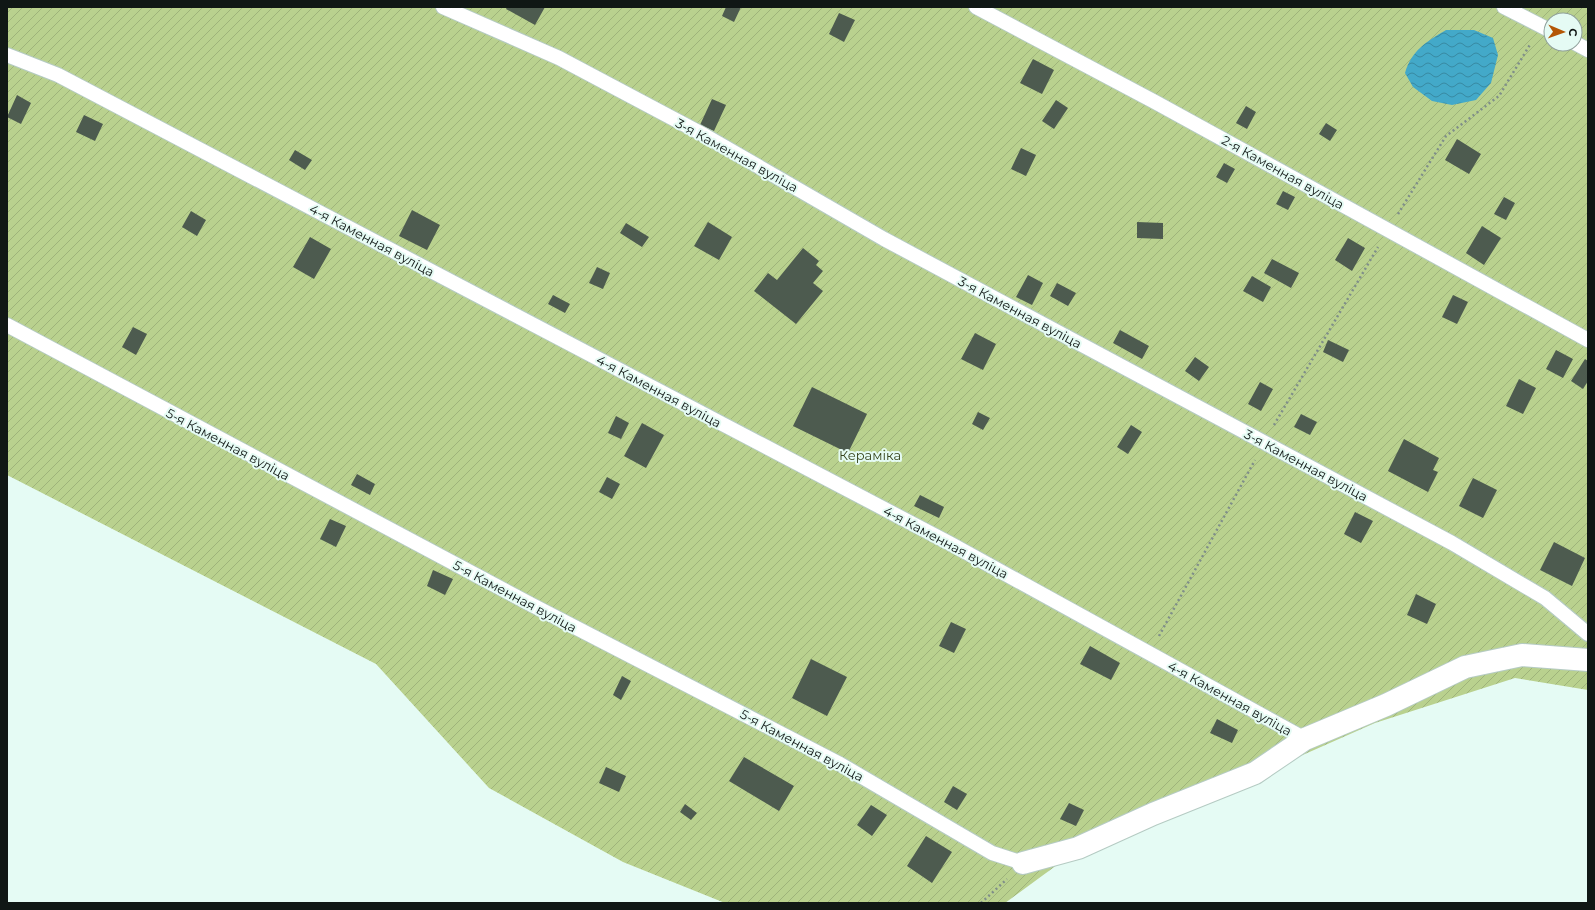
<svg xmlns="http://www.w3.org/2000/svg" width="1595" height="910" viewBox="0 0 1595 910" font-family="Montserrat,sans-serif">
  <defs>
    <pattern id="garden-furrows" width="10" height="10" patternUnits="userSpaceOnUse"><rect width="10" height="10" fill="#b9d18e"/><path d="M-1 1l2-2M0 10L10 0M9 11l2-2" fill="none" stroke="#9eb37a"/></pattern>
    <pattern id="water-waves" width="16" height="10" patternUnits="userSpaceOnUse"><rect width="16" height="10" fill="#43a9c9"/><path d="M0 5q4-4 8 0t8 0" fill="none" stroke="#3789a2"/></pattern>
  </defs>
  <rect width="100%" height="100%" fill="#e5fbf4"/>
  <path fill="url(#garden-furrows)" fill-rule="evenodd" d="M7,7H1588V690L1515,678L1375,723L1061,862L1005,903H725L623,862L489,788L376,664L7,475ZM1551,20H1575V44H1551Z"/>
  <path fill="url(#water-waves)" d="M1446,30H1474L1493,38L1498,55L1491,83L1476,100L1452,105L1432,101L1413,87L1405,73C1412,50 1426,42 1446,30Z"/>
  <path fill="#4d5b4f" d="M507,7H545L535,25L506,9Z
    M726,7H741L734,22L722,16Z
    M839,13L855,20L844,42L829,34Z
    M1033,59L1054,70L1042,94L1020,83Z
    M17,95L31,103L21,124L7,117Z
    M712,99L726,105L714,131L700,125Z
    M1056,100L1068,108L1054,129L1042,121Z
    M1246,106L1256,112L1247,129L1236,123Z
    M84,115L103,124L95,141L76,132Z
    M1326,123L1337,130L1330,141L1319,134Z
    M1457,139L1481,154L1469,174L1445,160Z
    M1021,148L1036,155L1026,176L1011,169Z
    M295,150L312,160L305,170L289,160Z
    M1224,163L1235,169L1227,183L1216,177Z
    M1283,191L1295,197L1288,210L1276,204Z
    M1504,197L1515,203L1506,220L1494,214Z
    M412,210L440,225L427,250L399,236Z
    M191,211L206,220L197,236L182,227Z
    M708,222L732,237L719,260L694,246Z
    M1137,222L1163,223V239L1137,238Z
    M626,223L649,237L642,247L620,233Z
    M1482,226L1501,238L1484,265L1466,253Z
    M310,237L331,249L314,279L293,267Z
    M1348,238L1365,248L1352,271L1335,260Z
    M803,248L819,261L816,265L823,271L813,283L823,291L796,324L754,291L768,273L777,280Z
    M1272,259L1299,273L1291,288L1264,273Z
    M597,267L610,273L603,289L589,283Z
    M1028,275L1043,283L1032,305L1016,297Z
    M1252,276L1271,287L1263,302L1243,291Z
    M1057,283L1076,293L1068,306L1050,296Z
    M553,295L570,304L565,313L548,304Z
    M1453,295L1468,302L1457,324L1442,317Z
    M133,327L147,334L136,355L122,347Z
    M1120,330L1149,346L1142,359L1113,343Z
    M975,333L996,344L983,370L961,359Z
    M1328,340L1349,350L1343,362L1323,352Z
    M1556,350L1573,359L1563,378L1546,369Z
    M1195,357L1209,367L1199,381L1185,371Z
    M1585,359L1588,361V381L1583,389L1571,381Z
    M1519,379L1536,388L1523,414L1506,406Z
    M1260,382L1273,389L1261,411L1248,404Z
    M812,387L867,414L848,453L793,426Z
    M978,412L990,418L983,430L972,424Z
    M1301,414L1317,422L1310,435L1294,427Z
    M616,416L629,423L621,439L608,433Z
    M642,423L664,435L646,468L624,456Z
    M1131,425L1142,432L1128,454L1117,447Z
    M1404,439L1439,458L1433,470L1438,472L1428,492L1388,471Z
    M357,474L375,484L370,495L351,485Z
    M607,477L620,484L612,499L599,492Z
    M1473,478L1497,490L1483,518L1459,506Z
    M920,495L944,507L939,518L914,506Z
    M1355,512L1373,521L1361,543L1344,534Z
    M330,519L346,526L336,547L320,539Z
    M1554,542L1585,558L1572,586L1540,570Z
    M433,570L453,579L445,595L427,586Z
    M1416,594L1436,604L1427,624L1407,615Z
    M951,622L966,629L954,653L939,646Z
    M1090,646L1120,663L1111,680L1080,664Z
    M811,659L847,677L827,716L792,698Z
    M622,676L631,681L621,700L613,695Z
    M1217,719L1238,730L1232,743L1210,733Z
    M744,757L794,786L779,811L729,781Z
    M606,767L626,776L619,792L599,783Z
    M953,786L967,794L957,810L944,802Z
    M1069,803L1084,810L1076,826L1060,819Z
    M685,804L697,813L691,820L680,812Z
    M871,805L887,815L872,836L857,825Z
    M926,836L952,852L932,883L907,866Z"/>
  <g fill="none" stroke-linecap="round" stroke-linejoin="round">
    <g stroke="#b5cbc3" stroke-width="16">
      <path id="lane" d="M443,7L559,58L704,135L884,239L1452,543L1545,598L1588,634
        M976,7L1155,102L1588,340
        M1504,7L1551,31
        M1575,43L1588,50
        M7,55L58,75L951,544L1305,739
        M7,325L532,605L840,764L992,853L1023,863"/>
    </g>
    <g stroke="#b5cbc3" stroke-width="24">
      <path id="street" d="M1023,863L1078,848L1153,814L1255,773L1305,739L1386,705L1465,667L1522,655L1588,660"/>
    </g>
    <path stroke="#7f8e89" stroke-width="2.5" stroke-dasharray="2 3" stroke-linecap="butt" d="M1398,214L1446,136L1499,96L1531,43
      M1274,425L1378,247
      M1159,636L1255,460
      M981,903L1007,879"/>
    <use href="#lane" stroke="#fff" stroke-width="14"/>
    <use href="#street" stroke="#fff" stroke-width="22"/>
  </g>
  <g text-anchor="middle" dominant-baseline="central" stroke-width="4" stroke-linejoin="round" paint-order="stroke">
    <g font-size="13" fill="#101715" stroke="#e5fbf4">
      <text transform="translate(737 155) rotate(29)">3-я Каменная вуліца</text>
      <text transform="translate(1283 172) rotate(29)">2-я Каменная вуліца</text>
      <text transform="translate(372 240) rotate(28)">4-я Каменная вуліца</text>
      <text transform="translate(1020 312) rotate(28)">3-я Каменная вуліца</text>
      <text transform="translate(659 391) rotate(28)">4-я Каменная вуліца</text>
      <text transform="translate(228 444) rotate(28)">5-я Каменная вуліца</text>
      <text transform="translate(1306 465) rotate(28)">3-я Каменная вуліца</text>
      <text transform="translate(946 542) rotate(28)">4-я Каменная вуліца</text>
      <text transform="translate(515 596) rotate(28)">5-я Каменная вуліца</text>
      <text transform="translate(1230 698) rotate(29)">4-я Каменная вуліца</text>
      <text transform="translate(802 745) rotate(28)">5-я Каменная вуліца</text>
    </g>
    <g font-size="13" fill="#35421a" stroke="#e5fbf4">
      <text x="870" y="455">Кераміка</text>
    </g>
  </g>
  <rect width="1595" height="910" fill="none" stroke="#101715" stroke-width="16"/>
  <g transform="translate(1563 32) rotate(92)"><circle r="19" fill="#e5fbf4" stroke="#90a09b"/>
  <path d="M0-3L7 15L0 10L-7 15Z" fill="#b45605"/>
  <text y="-6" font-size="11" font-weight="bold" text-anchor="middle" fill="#101715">С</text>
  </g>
</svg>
